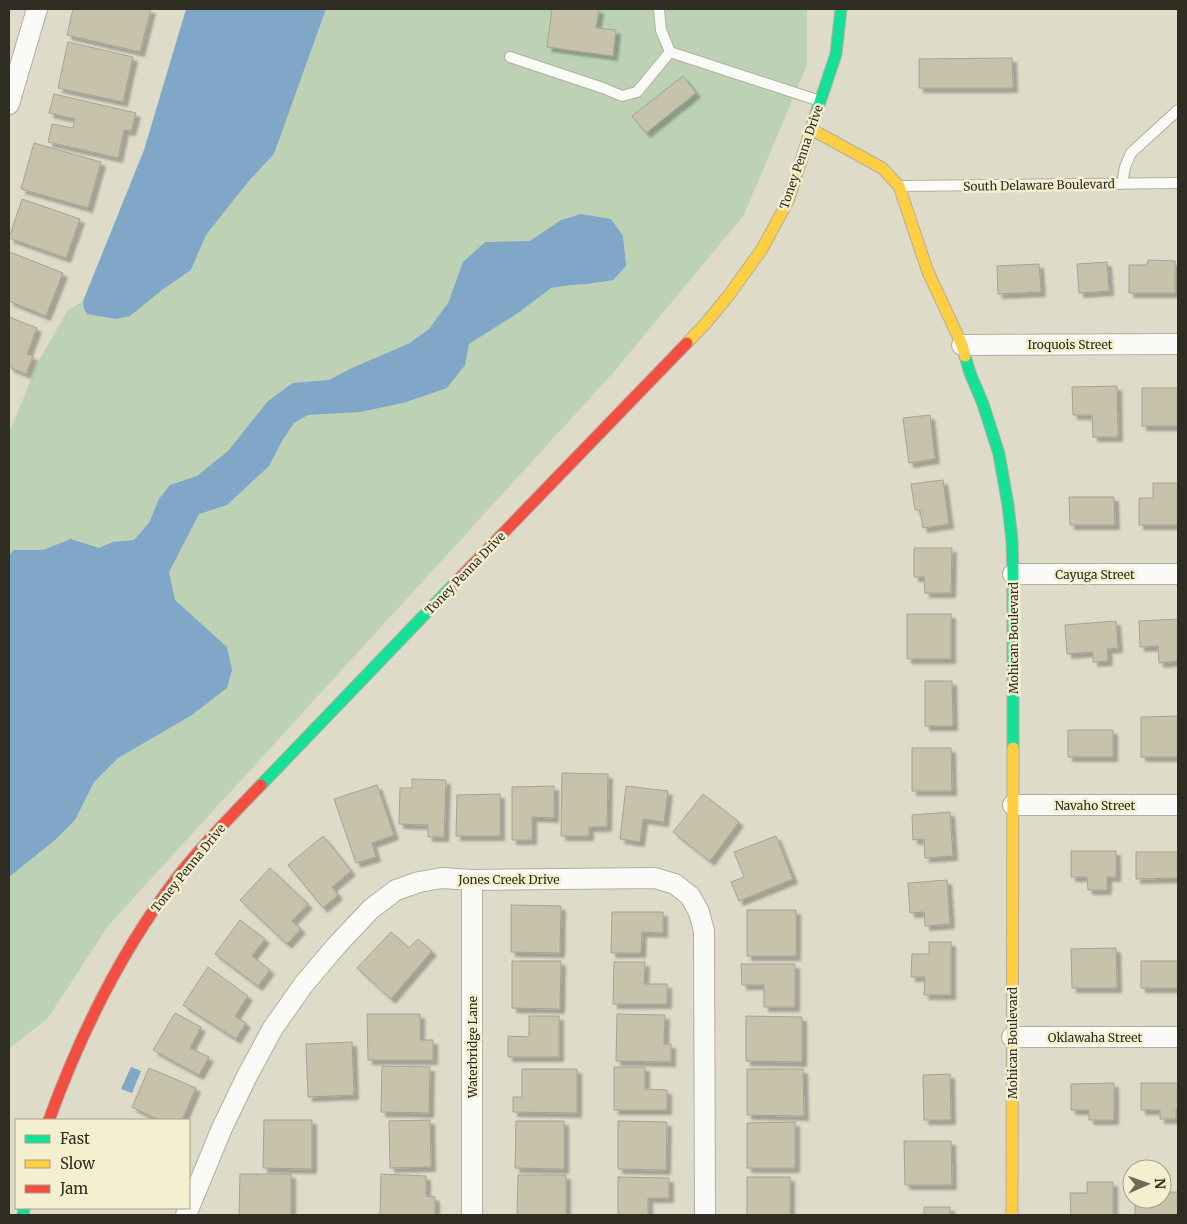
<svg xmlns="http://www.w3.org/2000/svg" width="1187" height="1224" viewBox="0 0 1187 1224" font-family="Merriweather,serif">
  <defs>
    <filter id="shadow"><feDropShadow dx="4.5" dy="4.5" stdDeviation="1" flood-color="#0004"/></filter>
  </defs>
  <rect width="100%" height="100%" fill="#dfdbc9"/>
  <path fill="#bdd2b5" d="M326,9H807V65L744,215L613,373L108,926L48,1018L9,1049V431L15,419L37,364L67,311L83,301L84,309L162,290L191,270L206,235L248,182L274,154Z"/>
  <path fill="#81a7c8" d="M186,9H326L274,154L248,182L206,235L191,270L162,290L130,316L116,319L87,314L84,309L83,301L144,150Z
    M581,214L611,219L623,236L626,266L613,280L587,284L571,285L551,288L518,313L469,344L465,365L447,388L403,403L360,412L308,415L294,423L282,441L269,466L227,505L199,514L169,572L175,600L227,647L232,670L227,688L192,715L118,758L94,782L75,820L55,840L9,877V555L14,550H43L71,539L99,548L113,542L134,540L149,523L159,499L170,485L197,476L228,451L268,401L293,383L329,380L352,368L410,343L429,329L448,303L463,262L485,242L530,241L561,220Z
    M131,1067L141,1071L132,1093L121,1089Z"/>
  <path fill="#c7c3ab" stroke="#a5a294" filter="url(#shadow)" d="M73,9H151L140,52L67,35Z
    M552,9H599L596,28L616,30L613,56L547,47Z
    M68,42L133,57L123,102L58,88Z
    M1012,58L1013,88H919V59Z
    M683,76L696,93L646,133L632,116Z
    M54,94L136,113L131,131L124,130L118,158L48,142L52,124L73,128L75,119L49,113Z
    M34,143L101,162L88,208L21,189Z
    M22,199L80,219L66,258L9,238Z
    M10,252L63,273L46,316L9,301V255Z
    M1148,260L1175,261V293H1129V265H1147Z
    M1107,262L1109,291L1079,293L1077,264Z
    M1039,264L1041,292L998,294L997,266Z
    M9,317L37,328L27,354L33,356L26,374L9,367Z
    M1117,386L1118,437H1093L1092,415H1073L1072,387Z
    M1142,388H1178V426H1142Z
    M930,415L935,459L909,463L903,418Z
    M943,480L949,524L923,528L920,510H915L911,484Z
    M1153,483H1178V525H1139V498H1153Z
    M1069,497H1114L1115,525H1070Z
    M914,548H952L951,593H925L924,577H914Z
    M907,614H951V659H907Z
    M1178,619V661L1159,663L1158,646L1140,647L1139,621Z
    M1116,621L1118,648L1107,649L1108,661L1093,662V652L1067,654L1065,625Z
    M925,681H952L953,726H925Z
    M1178,716V757H1141V717Z
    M1068,730H1113V757H1068Z
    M912,748H951L952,791H912Z
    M562,773L608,774L607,827H589V836H561Z
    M412,779L446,780L444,837H428V825L399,824L400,788H412Z
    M377,785L394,835L372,843L376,857L356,863L334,799Z
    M554,786V818L532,817V840H512V787Z
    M626,786L668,791L664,822L643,819L640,842L620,839Z
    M500,794V836H456L457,795Z
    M703,794L739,822L710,861L673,832Z
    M950,812L953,856L925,858L924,839L913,840L912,815Z
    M323,836L351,871L332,887L338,895L323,908L288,865Z
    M776,836L793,879L739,901L731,882L744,877L734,852Z
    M1071,851H1116V877H1107V890H1088L1087,877H1071Z
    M1136,852H1178V878L1136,879Z
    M270,868L308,904L292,921L301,929L287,944L240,900Z
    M947,880L950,924L925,926L924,912L910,913L908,883Z
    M511,905L561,906L560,953L511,952Z
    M747,910H796V956H747Z
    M612,912H663V933L642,932L641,953H611Z
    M240,920L265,939L252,956L270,970L258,986L215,954Z
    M391,932L409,948L418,939L432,951L391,999L357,968Z
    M929,942H951V995H924L925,977H911L912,954H929Z
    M1116,948L1117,988H1072L1071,949Z
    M512,961H561L560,1009L512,1008Z
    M1141,961H1178V988H1141Z
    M614,962H645L644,984H667V1004H613Z
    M741,964H795V1007H764V985H742Z
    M208,967L248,996L235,1016L246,1023L236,1039L183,1005Z
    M175,1013L201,1027L190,1048L209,1057L199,1075L153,1050Z
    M367,1014H420V1040H433V1060H368Z
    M617,1014L665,1015L664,1044H671V1062L616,1061Z
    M529,1016H559V1057H508V1036L529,1037Z
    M746,1016L802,1017V1062L746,1061Z
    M352,1042L354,1095L308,1097L306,1044Z
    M382,1066L430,1067L429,1113L381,1112Z
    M614,1067H645V1089L667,1090V1110H614Z
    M149,1068L196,1088L182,1120H159L132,1107Z
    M522,1069H577V1113L513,1112V1097H522Z
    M747,1069H803L804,1116L747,1115Z
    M950,1074L951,1120H924L923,1075Z
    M1114,1083V1120H1089V1110H1071V1084Z
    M1141,1083H1178V1109H1176V1119H1160V1110H1141Z
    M264,1120H312V1169L263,1168Z
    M430,1120L431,1167L390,1168L389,1121Z
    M516,1121H564V1169L515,1168Z
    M618,1121L667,1122L666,1170L618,1169Z
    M795,1122V1168H747V1123Z
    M904,1141H951L952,1185H905Z
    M240,1174H291V1215H239Z
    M381,1174L426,1176V1196L435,1197V1215H380Z
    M518,1175H566V1215H517Z
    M618,1177L669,1178V1198H648V1215H618Z
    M747,1177H790V1215H747Z
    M1087,1182H1113V1215H1071L1070,1193H1087Z
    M1162,1192H1178V1215H1135V1199H1162Z
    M924,1207H950V1215H924Z"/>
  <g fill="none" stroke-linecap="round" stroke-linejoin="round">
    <g stroke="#b1aea0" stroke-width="12">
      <path id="lane" d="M659,9L661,30L670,52L820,101
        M510,57L603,88L622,96L637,92L670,52
        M1122,184L1125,167L1131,153L1178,110
        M900,186L1178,183"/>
    </g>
    <g stroke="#b1aea0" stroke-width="22">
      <path id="street" d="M9,104L37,9
        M962,345L1178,344
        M1013,574H1178
        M1013,805H1178
        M1012,1037H1178
        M186,1215L222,1128L247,1076L273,1028L304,984L337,945L371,909L396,890L419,882L442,878L472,880L655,878L675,884L690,896L699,912L704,931L705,1215
        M472,1215V880"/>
    </g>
    <g stroke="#b1aea0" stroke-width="13">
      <path id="fast" d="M816,114L836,54L841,9
        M965,356L970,373L983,404L999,454L1008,505L1012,540L1013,574V748
        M261,785L454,584
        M23,1215L24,1208"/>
    </g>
    <g stroke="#b1aea0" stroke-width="13">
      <path id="slow" d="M811,129L882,168L899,186L928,272L962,345L965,356
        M687,343L706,323L729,295L762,249L788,201L816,114
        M1012,1215L1013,748"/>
    </g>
    <g stroke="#b1aea0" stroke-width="13">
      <path id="jam" d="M454,584L687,343
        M49,1120C81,1032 122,949 179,875C204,843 233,814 261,785"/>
    </g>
    <use href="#lane" stroke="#fafaf7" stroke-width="10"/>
    <use href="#street" stroke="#fafaf7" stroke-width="20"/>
    <use href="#fast" stroke="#16e098" stroke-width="11"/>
    <use href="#slow" stroke="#ffcf43" stroke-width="11"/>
    <use href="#jam" stroke="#f24e42" stroke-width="11"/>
  </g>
  <g text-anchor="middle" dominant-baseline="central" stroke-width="5" stroke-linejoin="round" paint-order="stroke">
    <g font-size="12" fill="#2f2d21" stroke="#f4efce">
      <text transform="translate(801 157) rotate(-71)">Toney Penna Drive</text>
      <text transform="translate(1039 185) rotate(-1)">South Delaware Boulevard</text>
      <text x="1070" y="344">Iroquois Street</text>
      <text transform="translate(465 573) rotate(-46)">Toney Penna Drive</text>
      <text x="1095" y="574">Cayuga Street</text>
      <text transform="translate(1013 638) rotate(-90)">Mohican Boulevard</text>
      <text x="1095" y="805">Navaho Street</text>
      <text transform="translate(188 868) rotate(-51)">Toney Penna Drive</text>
      <text x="509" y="879">Jones Creek Drive</text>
      <text x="1095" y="1037">Oklawaha Street</text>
      <text transform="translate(1012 1043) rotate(-90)">Mohican Boulevard</text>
      <text transform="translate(472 1047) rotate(-90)">Waterbridge Lane</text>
    </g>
  </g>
  <rect width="1187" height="1224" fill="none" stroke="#2f2d21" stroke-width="20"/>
  <rect x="15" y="1119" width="175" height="90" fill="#f4efce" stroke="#a5a189"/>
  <rect x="25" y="1135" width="25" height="8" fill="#16e098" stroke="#a5a189"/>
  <text x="60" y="1144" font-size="15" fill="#2f2d21">Fast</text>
  <rect x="25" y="1160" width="25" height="8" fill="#ffcf43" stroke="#a5a189"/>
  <text x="60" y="1169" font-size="15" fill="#2f2d21">Slow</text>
  <rect x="25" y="1185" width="25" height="8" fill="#f24e42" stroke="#a5a189"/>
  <text x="60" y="1194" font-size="15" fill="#2f2d21">Jam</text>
  <g transform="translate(1147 1184) rotate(88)"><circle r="24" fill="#f4efce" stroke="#a5a189"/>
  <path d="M0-4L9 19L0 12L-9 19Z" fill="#6d6a5c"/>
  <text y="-8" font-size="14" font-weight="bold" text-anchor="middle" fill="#2f2d21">N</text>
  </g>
</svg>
